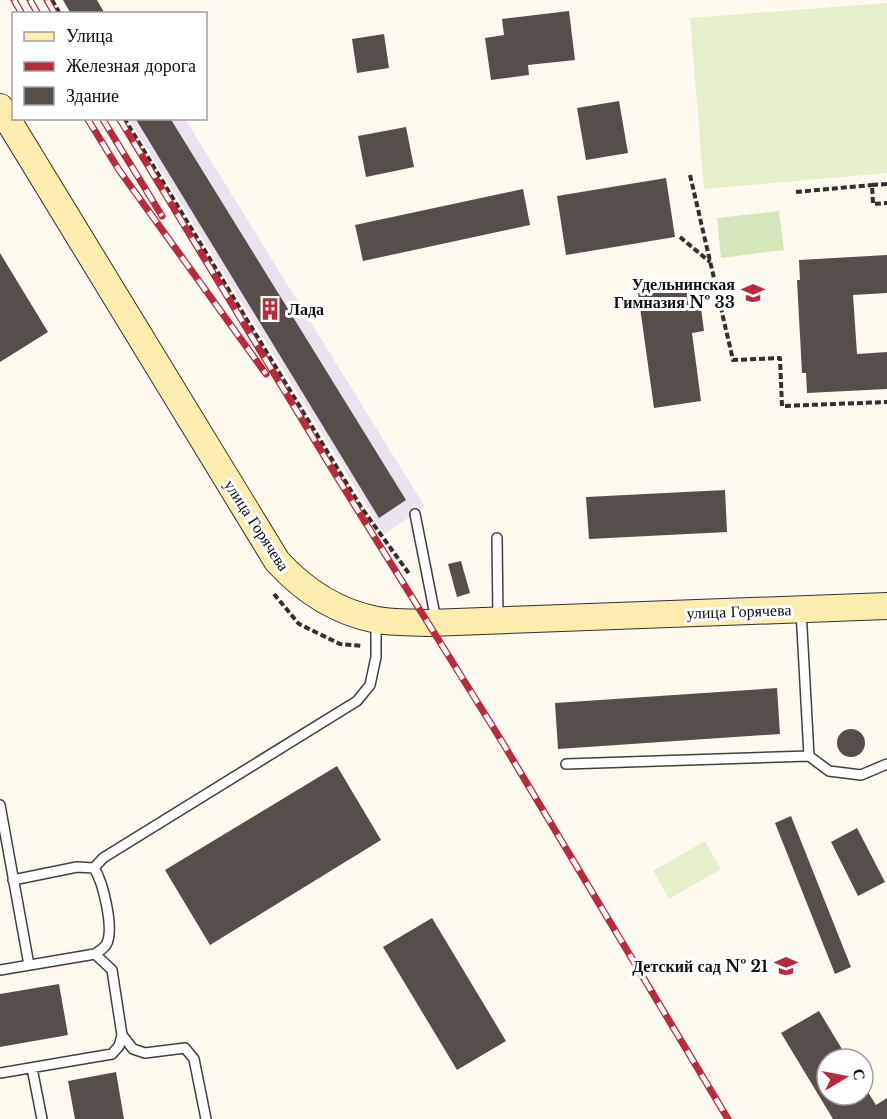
<svg xmlns="http://www.w3.org/2000/svg" width="887" height="1119" viewBox="0 0 887 1119" font-family="'Libre Baskerville',serif">
  <rect width="100%" height="100%" fill="#fefaef"/>
  <path fill="#eae2ec" d="M129,119H185L425,507L384,534Z"/>
  <path fill="#d5e7ba" d="M779,211L784,250L721,258L717,218Z"/>
  <path fill="#e5efcb" d="M887,3V173L704,189L690,18Z
    M705,841L721,869L669,899L653,871Z"/>
  <path fill="#564e4b" d="M63,0H97L105,14H71Z
    M569,11L575,60L528,65L529,75L491,80L485,38L504,35L502,19Z
    M384,34L389,68L357,73L352,39Z
    M619,101L628,153L586,160L577,108Z
    M135,118H170L406,500L379,518Z
    M406,127L414,167L366,177L358,136Z
    M666,178L675,237L566,255L557,196Z
    M523,189L530,225L363,261L355,225Z
    M0,253L48,332L0,362Z
    M887,255V293L853,295L857,354L887,352V389L807,393L806,373H802L797,280H800L799,260Z
    M686,287L689,309L701,308L704,331L692,333L701,401L654,408L638,293Z
    M725,490L727,532L589,539L586,497Z
    M461,561L470,593L457,597L448,564Z
    M777,688L780,734L558,749L555,703Z
    M837 743a14 14 0 1 1 28 0a14 14 0 1 1-28 0Z
    M337,766L381,840L210,945L165,870Z
    M791,816L851,967L835,974L775,823Z
    M857,828L885,882L858,896L831,842Z
    M432,918L506,1041L457,1070L383,947Z
    M59,984L68,1035L0,1047V994Z
    M819,1011L848,1059H827V1095H863V1084L876,1105L887,1098V1119H833L781,1033Z
    M116,1072L124,1119H75L68,1081Z"/>
  <g fill="none" stroke-linecap="round" stroke-linejoin="round">
    <g stroke="#414141" stroke-width="12">
      <path id="lane" d="M415,514L436,620
        M497,538L498,619
        M801,610L809,756L829,771L861,775L887,764
        M566,764L809,756
        M0,805L29,965
        M94,868L103,858L357,701L370,685L376,657V622
        M0,970L95,954C99,951 103,949 106,945C115,930 103,882 94,868L77,867L13,880
        M122,1035L133,1049L145,1053L185,1048L194,1059L206,1119
        M32,1068L42,1119
        M0,1073L112,1054L119,1046L122,1035L112,970L95,954"/>
    </g>
    <g stroke="#303030" stroke-width="28">
      <path id="secondary" d="M0,107L277,561C304,591 336,612 377,620C393,623 412,622 429,623L887,606"/>
    </g>
    <path stroke="#303030" stroke-width="4" stroke-dasharray="6 3" stroke-linecap="butt" d="M52,0L60,14
      M124,118L361,507L410,575
      M690,175L733,360L780,358L782,406L887,402
      M887,184L872,185L873,204L887,203
      M796,192L872,185
      M680,237L710,262
      M274,594L299,624L340,644L362,646"/>
    <use href="#lane" stroke="#fff" stroke-width="9"/>
    <use href="#secondary" stroke="#fbedad" stroke-width="26"/>
    <g stroke="#b82b3d" stroke-width="7">
      <path id="rail" d="M14,0L22,14
        M30,0L38,14
        M47,0L55,14
        M87,118L119,170L266,374
        M102,118L162,216
        M119,118L332,469L501,740L728,1119"/>
    </g>
    <use href="#rail" stroke="#fff" stroke-width="4.5" stroke-dasharray="14" stroke-linecap="butt"/>
  </g>
  <defs>
    <g id="school-bare" transform="scale(1.8)"><path d="M0-5L7-2L0 1L-7-2ZM-4 1L0 2.5L4 1V4Q0 6-4 4Z" fill="#b82b3d" stroke="#fff" stroke-width="2.5" paint-order="stroke"/></g>
    <g id="building-bare" transform="scale(1.8)"><path d="M-4-6H4V6H1V3H-1V6H-4ZM-2.5-4.3h1.7v1.8h-1.7ZM.8-4.3h1.7v1.8H.8ZM-2.5-1h1.7V.8h-1.7ZM.8-1h1.7V.8H.8Z" fill="#b82b3d" stroke="#fff" stroke-width="2.5" paint-order="stroke"/></g>
  </defs>
  <g fill-rule="evenodd">
    <use href="#school-bare" x="753" y="293"/>
    <use href="#building-bare" x="270" y="309"/>
    <use href="#school-bare" x="786" y="966"/>
  </g>
  <g text-anchor="middle" dominant-baseline="central" stroke-width="6" stroke-linejoin="round" paint-order="stroke">
    <g font-size="16" font-weight="bold" fill="#0e0e0e" stroke="#fff" text-anchor="end">
      <text x="735" y="284">Удельнинская<tspan x="735" dy="18">Гимназия № 33</tspan></text>
      <text x="288" y="309" text-anchor="start">Лада</text>
      <text x="768" y="966">Детский сад № 21</text>
    </g>
    <g font-size="16" fill="#0e0e0e" stroke="#fff">
      <text transform="translate(257 525) rotate(57)">улица Горячева</text>
      <text transform="translate(739 611) rotate(-2)">улица Горячева</text>
    </g>
  </g>
  <rect x="12" y="12" width="195" height="108" fill="#ffffff" stroke="#9f9f9f" stroke-width="1.5"/>
  <rect x="24" y="32" width="30" height="9" fill="#fbedad" stroke="#9f9f9f" stroke-width="1.5"/>
  <text x="66" y="42" font-size="18" fill="#0e0e0e">Улица</text>
  <rect x="24" y="62" width="30" height="9" fill="#b82b3d" stroke="#9f9f9f" stroke-width="1.5"/>
  <text x="66" y="72" font-size="18" fill="#0e0e0e">Железная дорога</text>
  <rect x="24" y="87" width="30" height="18" fill="#564e4b" stroke="#9f9f9f" stroke-width="1.5"/>
  <text x="66" y="102" font-size="18" fill="#0e0e0e">Здание</text>
  <g transform="translate(845 1077) rotate(80)"><circle r="28" fill="#ffffff" stroke="#9f9f9f" stroke-width="1.5"/>
  <path d="M0-4.5L10 22L0 15L-10 22Z" fill="#b82b3d"/>
  <text y="-9" font-size="16" font-weight="bold" text-anchor="middle" fill="#0e0e0e">С</text>
  </g>
</svg>
